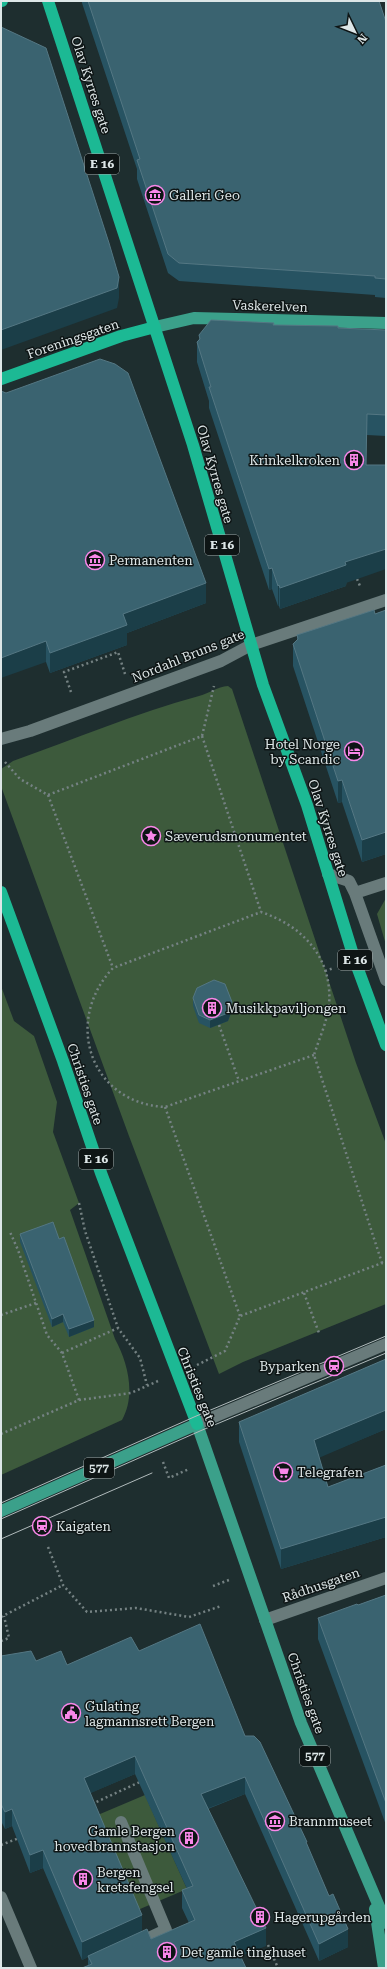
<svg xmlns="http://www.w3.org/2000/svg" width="387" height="1969" viewBox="0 0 387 1969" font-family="'Roboto Serif',serif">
  <rect width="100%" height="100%" fill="#1e2e2f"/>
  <path fill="#3d5a3c" d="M228,686L232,689L356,1063L386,1144V1304L243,1362L219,1374L129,1136L1,786V769L13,761C75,739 136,713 199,696C210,693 217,687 228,686Z
    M386,898V945L377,914Z
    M1,986L14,1021L34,1036L57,1102L53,1132L79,1203L70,1210L115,1339C128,1363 136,1395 122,1420L1,1475Z
    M145,1795L187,1889L133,1912L93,1817Z"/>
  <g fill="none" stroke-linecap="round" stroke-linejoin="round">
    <path stroke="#758283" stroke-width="2.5" stroke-dasharray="2 3" stroke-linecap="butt" d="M357,579L360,586
      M71,692L64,672L113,654L118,652L125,674
      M202,736L261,912
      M5,762L20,779L48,795L202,736L214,686
      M48,795L113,968
      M325,971L334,968
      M219,1025L239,1081
      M314,1055L165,1107C90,1103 63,1021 113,968L261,912C303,926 333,958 329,1005C327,1022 319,1039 314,1055L382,1263
      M165,1107L240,1316
      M79,1203L85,1231L118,1328L140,1358L147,1385
      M304,1293L319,1333
      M1,1315L36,1303
      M62,1353L118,1328
      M197,1365L225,1351L240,1316L382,1263L386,1264
      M79,1400L131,1393L158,1381
      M1,1434L79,1400L62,1353L47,1335L18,1250L10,1232
      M163,1462L169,1478L189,1469
      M48,1547L63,1585L87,1612L136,1608L189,1617L221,1606
      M213,1586L229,1580
      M1,1617L63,1585
      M1,1641L9,1638L4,1616
      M92,1804L142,1781
      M1,1845L19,1838
      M268,1945L278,1968"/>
    <path stroke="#697b7b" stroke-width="12" d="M1,739L30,731L221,661L251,645L386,600
      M328,874L349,881L355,893
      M386,883L355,893L386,980
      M197,1424L386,1344
      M265,1620L386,1578
      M121,1822L166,1930L136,1944
      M1,1897L31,1968"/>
    <path stroke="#3ba08a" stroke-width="12" d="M155,327L194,318L386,323
      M1,1511L197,1424L301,1723L386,1923
      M375,1909L384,1968"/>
    <path stroke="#1cb994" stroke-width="12" d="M1,1H2
      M48,1L193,445L263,685L307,805L355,961L386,1045
      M1,379L121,336L155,327
      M1,892L63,1061L101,1173L197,1424"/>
    <path stroke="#b1bbbc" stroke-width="1" d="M1,1503L194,1417L386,1336
      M1,1519L200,1431L386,1353
      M1,1539L152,1473"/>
  </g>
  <path fill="#275362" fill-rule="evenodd" d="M82,1H379L386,22V298L375,297V295L179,281L168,273L137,179V169L82,3Z
    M274,325L386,330V436L367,435L346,586L280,609L279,606H278L272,589L269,590L209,408V401L197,362V342L199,339V335Z
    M1,391L206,603L127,633V645L50,673L46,662Z
    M386,610V854L362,862L342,802L338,803L293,666V644L297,641V635L375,614Z
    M193,998L232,1010L228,1021L210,1028L199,1023L193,1006Z
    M20,1234L94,1327L69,1337L63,1322L52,1327L20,1242Z
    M386,1359V1429L319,1457L328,1487L386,1465V1537L281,1569L239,1442V1422Z
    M386,1595V1825L318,1639V1618L358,1605Z
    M139,1651L245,1736L307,1846L348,1947L319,1961L245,1794L208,1809L266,1946L88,1965V1957L82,1960L43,1868L30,1873L12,1826L5,1829L1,1821V1656L67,1665ZM135,1774L187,1889L182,1890V1908L189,1923L151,1939L142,1932L90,1793Z"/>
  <path fill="#1b3e48" d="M119,277V298L117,308L1,350V330Z
    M367,414V435L366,486V465Z
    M386,549V569L346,583V586L280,609V588L345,562Z
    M272,568V589L269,590V569Z
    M206,583V603L127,633V645L50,673V653L123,614Z
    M279,585V606H278V586Z
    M46,641V662L1,678V658Z
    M342,780V802L338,803V781Z
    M386,832V854L362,862V840Z
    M232,1002V1010L228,1021L210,1028V1020Z
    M63,1314V1322L52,1327V1319Z
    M94,1320V1327L69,1337V1329Z
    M386,1410V1429L314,1460V1440Z
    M386,1517V1537L281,1569V1549Z
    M135,1756V1774L84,1796V1778Z
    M245,1777V1794L201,1811V1794Z
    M12,1809V1826L5,1829V1812Z
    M43,1850V1868L30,1873V1855Z
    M142,1915V1933L82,1960V1942Z
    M266,1928V1946L234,1959V1942Z
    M348,1929V1947L319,1961V1944Z"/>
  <path fill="#3a6370" stroke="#547783" d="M88,1H379L386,22V279L375,278V276L179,263L168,254L137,160L140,159Z
    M1,27L46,48L109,243L119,277L117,288L1,330Z
    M211,320L274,323L273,325L338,326V328L386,330V415L367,414L366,465H386V549L345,562L346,565L280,588L279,585L278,586L272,568L269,569L209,387H211L197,342L200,339L199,335Z
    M100,359L115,364L128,373L206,583L123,614L127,625L50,653L46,641L1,658V391L6,393Z
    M374,610L375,614L386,610V832L362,840L342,780L338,781L293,644L298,639L297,635Z
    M214,980L225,984L232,1002L228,1013L210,1020L199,1015L193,998L197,988Z
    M53,1222L59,1239L64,1237L94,1320L69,1329L63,1314L52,1319L20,1234Z
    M386,1359V1410L314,1440L328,1487L386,1465V1517L281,1549L239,1422Z
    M386,1595V1803L318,1618L357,1604L358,1605Z
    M200,1624L245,1736H254L260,1742L307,1842H306L329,1896L333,1894L348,1929L319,1944L245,1777L201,1794L266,1928L234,1942L246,1968H82L92,1964L88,1956L147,1929L151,1939L195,1920L182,1890L193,1886L135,1756L84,1778L142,1915L82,1942L43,1850L30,1855L12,1809L5,1812L1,1804V1656L31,1651L36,1661L61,1651L67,1665L131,1637L139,1651Z"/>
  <defs>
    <g id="museum-ring" transform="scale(1)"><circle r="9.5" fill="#0e1515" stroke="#f987e9" stroke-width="1.5"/><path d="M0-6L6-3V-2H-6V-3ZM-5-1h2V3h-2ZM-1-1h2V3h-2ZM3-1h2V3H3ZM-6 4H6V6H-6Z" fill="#f987e9"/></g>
    <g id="building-ring" transform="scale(1)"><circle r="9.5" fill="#0e1515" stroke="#f987e9" stroke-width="1.5"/><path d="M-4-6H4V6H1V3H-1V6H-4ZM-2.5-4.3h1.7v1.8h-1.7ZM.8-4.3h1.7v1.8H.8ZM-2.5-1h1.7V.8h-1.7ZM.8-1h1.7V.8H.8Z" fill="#f987e9"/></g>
    <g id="hotel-ring" transform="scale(1)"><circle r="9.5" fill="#0e1515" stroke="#f987e9" stroke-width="1.5"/><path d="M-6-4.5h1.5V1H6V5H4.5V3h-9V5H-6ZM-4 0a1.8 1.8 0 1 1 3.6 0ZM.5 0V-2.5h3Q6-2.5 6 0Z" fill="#f987e9"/></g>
    <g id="sight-ring" transform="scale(1)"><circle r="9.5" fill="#0e1515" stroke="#f987e9" stroke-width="1.5"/><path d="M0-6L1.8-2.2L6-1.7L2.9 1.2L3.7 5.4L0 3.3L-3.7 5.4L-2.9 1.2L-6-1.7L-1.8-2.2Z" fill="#f987e9"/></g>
    <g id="station-ring" transform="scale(1)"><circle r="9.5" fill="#0e1515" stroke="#f987e9" stroke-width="1.5"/><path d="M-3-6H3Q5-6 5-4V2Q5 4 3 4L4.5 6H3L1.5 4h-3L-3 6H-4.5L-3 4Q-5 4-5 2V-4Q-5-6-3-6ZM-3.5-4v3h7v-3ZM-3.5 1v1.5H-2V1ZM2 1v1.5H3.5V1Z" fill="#f987e9"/></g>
    <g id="supermarket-ring" transform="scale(1)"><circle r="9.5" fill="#0e1515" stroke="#f987e9" stroke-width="1.5"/><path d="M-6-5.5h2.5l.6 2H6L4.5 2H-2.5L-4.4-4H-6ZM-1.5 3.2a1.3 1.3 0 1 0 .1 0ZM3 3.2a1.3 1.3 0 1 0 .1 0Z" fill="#f987e9"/></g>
    <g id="civic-ring" transform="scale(1)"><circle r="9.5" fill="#0e1515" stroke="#f987e9" stroke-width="1.5"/><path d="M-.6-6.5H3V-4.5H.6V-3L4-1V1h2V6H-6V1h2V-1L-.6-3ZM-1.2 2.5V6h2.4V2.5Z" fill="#f987e9"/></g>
  </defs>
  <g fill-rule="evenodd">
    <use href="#museum-ring" x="155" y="195"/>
    <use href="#building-ring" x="354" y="460"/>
    <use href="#museum-ring" x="95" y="560"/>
    <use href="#hotel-ring" x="354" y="751"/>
    <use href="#sight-ring" x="151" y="836"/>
    <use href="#building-ring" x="212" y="1008"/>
    <use href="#station-ring" x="334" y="1366"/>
    <use href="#supermarket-ring" x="283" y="1472"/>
    <use href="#station-ring" x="42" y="1526"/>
    <use href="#civic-ring" x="71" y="1713"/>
    <use href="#museum-ring" x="275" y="1821"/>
    <use href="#building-ring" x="189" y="1838"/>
    <use href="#building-ring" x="83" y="1879"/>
    <use href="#building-ring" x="260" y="1917"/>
    <use href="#building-ring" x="167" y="1952"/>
  </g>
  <g text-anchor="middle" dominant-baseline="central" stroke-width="3" stroke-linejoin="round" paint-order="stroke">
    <g fill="#0e1515" stroke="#9fa7a8" stroke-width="1">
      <rect x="85" y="154" width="34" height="20" rx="3"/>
      <rect x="205" y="535" width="34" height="20" rx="3"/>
      <rect x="338" y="950" width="34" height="20" rx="3"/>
      <rect x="79" y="1149" width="34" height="20" rx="3"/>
      <rect x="84" y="1458" width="30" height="20" rx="3"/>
      <rect x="300" y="1746" width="30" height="20" rx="3"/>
    </g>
    <g font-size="12" font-weight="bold" fill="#dde6e7">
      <text x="102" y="164">E 16</text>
      <text x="222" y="545">E 16</text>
      <text x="355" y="960">E 16</text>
      <text x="96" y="1159">E 16</text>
      <text x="99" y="1468">577</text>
      <text x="315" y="1756">577</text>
    </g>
    <g font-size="13" fill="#dde6e7" stroke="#0e1515">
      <text transform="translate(91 85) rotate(72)">Olav Kyrres gate</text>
      <text transform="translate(270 306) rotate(2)">Vaskerelven</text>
      <text transform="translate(73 339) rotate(-19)">Foreningsgaten</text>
      <text transform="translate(215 474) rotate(74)">Olav Kyrres gate</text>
      <text transform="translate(188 656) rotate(-22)">Nordahl Bruns gate</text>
      <text transform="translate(328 828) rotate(72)">Olav Kyrres gate</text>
      <text transform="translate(85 1084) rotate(71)">Christies gate</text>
      <text transform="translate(197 1387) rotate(68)">Christies gate</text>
      <text transform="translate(321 1585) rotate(-19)">Rådhusgaten</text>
      <text transform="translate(306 1693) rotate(70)">Christies gate</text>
    </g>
    <g font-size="13" fill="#dde6e7" stroke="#0e1515" text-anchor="start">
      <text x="169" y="195">Galleri Geo</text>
      <text x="340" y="460" text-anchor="end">Krinkelkroken</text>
      <text x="109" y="560">Permanenten</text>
      <text x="340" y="744" text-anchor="end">Hotel Norge<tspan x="340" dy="15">by Scandic</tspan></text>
      <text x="165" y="836">Sæverudsmonumentet</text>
      <text x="226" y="1008">Musikkpaviljongen</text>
      <text x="320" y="1366" text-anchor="end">Byparken</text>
      <text x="297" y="1472">Telegrafen</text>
      <text x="56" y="1526">Kaigaten</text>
      <text x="85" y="1706">Gulating<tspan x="85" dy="15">lagmannsrett Bergen</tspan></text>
      <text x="289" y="1821">Brannmuseet</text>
      <text x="175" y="1831" text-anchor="end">Gamle Bergen<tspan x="175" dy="15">hovedbrannstasjon</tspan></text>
      <text x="97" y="1872">Bergen<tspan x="97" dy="15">kretsfengsel</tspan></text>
      <text x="274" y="1917">Hagerupgården</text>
      <text x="181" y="1952">Det gamle tinghuset</text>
    </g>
  </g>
  <rect width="387" height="1969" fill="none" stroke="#dde6e7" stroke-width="4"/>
  <g transform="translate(355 32) rotate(133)" stroke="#0e1515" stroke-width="3" paint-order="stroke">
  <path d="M0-3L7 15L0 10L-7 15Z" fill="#dde6e7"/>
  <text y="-6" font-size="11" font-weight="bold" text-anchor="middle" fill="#dde6e7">N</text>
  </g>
</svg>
